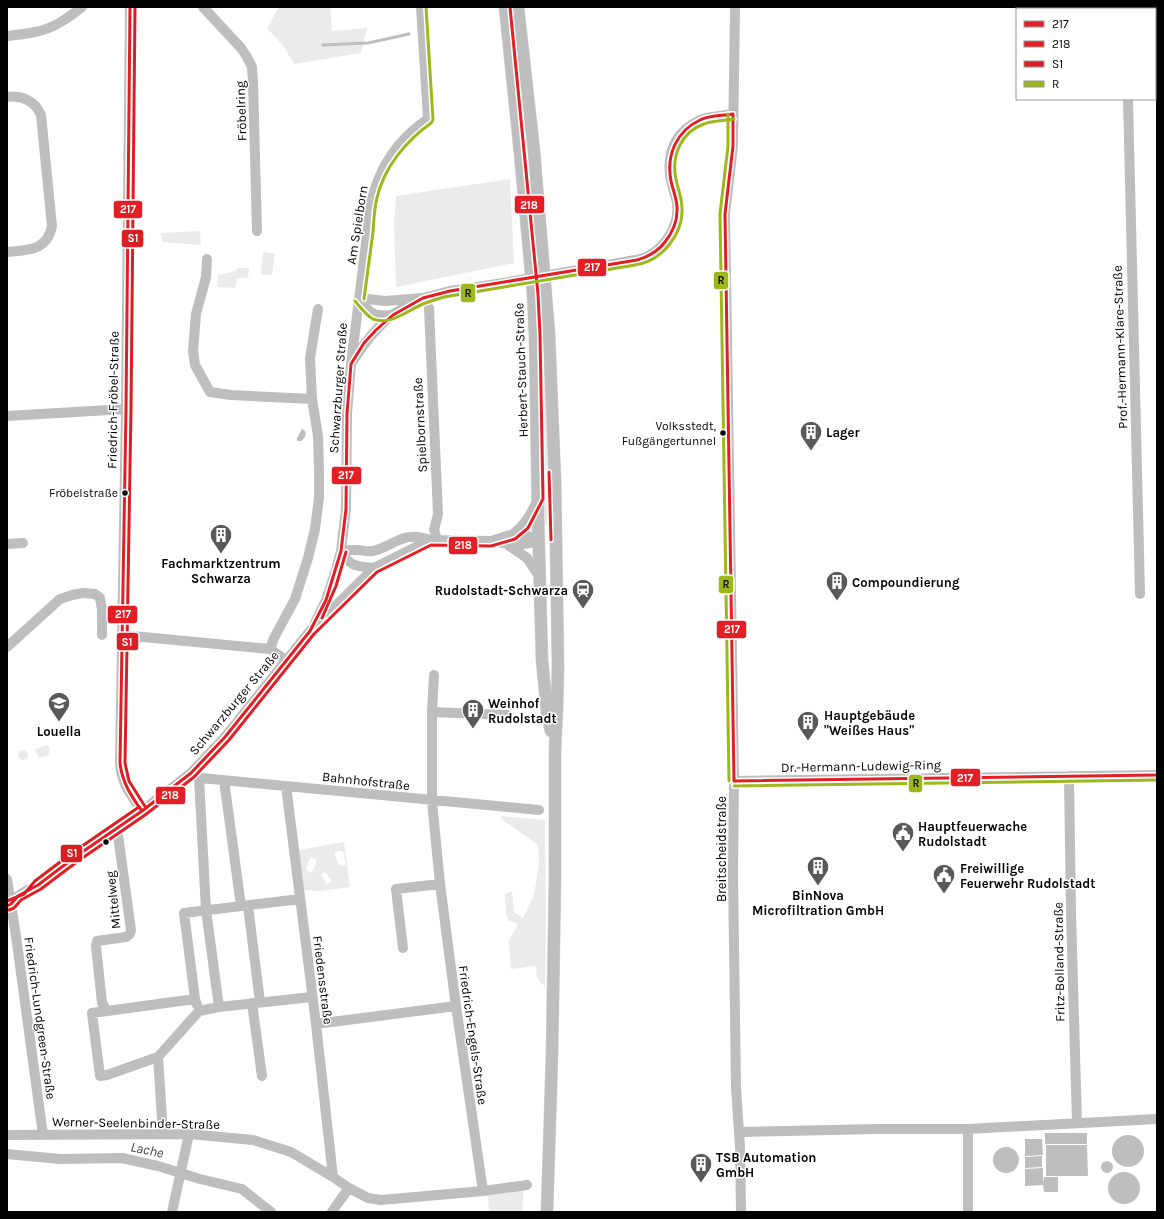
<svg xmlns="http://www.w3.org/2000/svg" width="1164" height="1219" viewBox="0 0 1164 1219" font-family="Karla,sans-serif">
  <rect width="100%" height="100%" fill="#fff"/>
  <path fill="#ebebeb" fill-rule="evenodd" d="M279,7H330L332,31L367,28L361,53L294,64L284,47L267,28Z
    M510,179L514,263L396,287L394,223L396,196Z
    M200,231L201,245L163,242L161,233Z
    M263,252L275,254L272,275L261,274Z
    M237,268H249L248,278H237L235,288L217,287L218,275L237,271Z
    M537,284H539L543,340L550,514L549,520L546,526H544L543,485L544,432L543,392Z
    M46,745L48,746L50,748L49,755L39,758L35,750Z
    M18 755a5 5 0 1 1 10 0a5 5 0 1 1-10 0Z
    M500,816L545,820L546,923L545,987L537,978L536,966L511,969L509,941L518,924L509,921L506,915L505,894L512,891L514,912L523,918L534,895L539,864L538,845L504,821Z
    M344,842L350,887L320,891L304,890L298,850ZM337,851H343L346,865L340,866L334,854ZM311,857L317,860L314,868L311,873L306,870L307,865ZM325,872L332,881L328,884H326L321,874Z
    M524,1187L522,1212H489L488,1194Z"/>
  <path fill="#bebebe" d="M302,429C308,431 306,438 301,441H297V438Z
    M1045,1133H1087V1144H1045Z
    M1112 1151a16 16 0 1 1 32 0a16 16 0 1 1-32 0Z
    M1025,1139H1042L1043,1155L1025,1156Z
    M1046,1145H1087L1088,1176H1046Z
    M993 1160a13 13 0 1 1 26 0a13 13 0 1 1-26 0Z
    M1042,1156V1167L1025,1168V1157Z
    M1101 1167a6 6 0 1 1 12 0a6 6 0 1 1-12 0Z
    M1043,1168V1183L1044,1177H1058V1192H1044L1043,1185L1025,1186V1169Z
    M1108 1188a16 16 0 1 1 32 0a16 16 0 1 1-32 0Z"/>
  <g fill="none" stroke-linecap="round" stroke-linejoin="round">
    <path stroke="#bebebe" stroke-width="3" d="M323,45L368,43L409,34"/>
    <path stroke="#bebebe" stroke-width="10" d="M7,1154L60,1159L122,1158L158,1166L200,1179L242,1189L271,1212"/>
    <g stroke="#dbdbdb" stroke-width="13">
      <path id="major" d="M505,7L520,153L533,294L535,335L538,518L542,660L547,712L551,731
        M518,7L534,151L549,333L555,480L558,665L557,709L555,750V878L552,1054L547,1212"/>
    </g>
    <path stroke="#bebebe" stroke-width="10" d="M130,7L126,409L120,763C121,783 131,795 142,811
      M203,7L241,48L247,57L252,67L253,82L257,231
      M735,7L733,146L725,214L734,781L733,874L736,1088L740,1147L741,1212
      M1126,7V9
      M7,36C16,35 26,34 35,32C53,29 68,18 82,7
      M7,97C22,95 35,101 41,115L52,226C47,251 28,250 7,252
      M1128,99L1140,594
      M207,259L206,277L196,314L193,351L195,365L210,392L231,395L312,399
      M630,261C636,260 643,259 648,256C666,247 680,224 677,203C675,193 671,184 670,174C667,149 678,130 700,120C709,116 724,116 733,114
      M359,298L385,301L423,298L450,291L497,284
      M359,298C370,314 373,317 393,315
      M429,308L438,514L434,530L437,539
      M353,361C364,343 376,328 392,315C401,309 411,305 420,300
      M7,416L126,409
      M513,534C525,525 531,514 537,501
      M492,541C509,545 522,546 539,541
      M7,544L23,543
      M508,545L527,558L539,576
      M341,551C346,550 351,550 357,550C362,550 367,552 373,551C396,545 403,530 430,540
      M341,551C350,567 356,566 374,568
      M315,623L326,600L336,570L341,551L346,509L347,414L351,364L371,203C379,167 397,140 428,119L421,7
      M122,635L270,649L286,660
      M7,647L60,599L72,595L83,593L95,594L100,598L102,610V635
      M270,649L274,638L295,599L308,558L315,529L319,498V470L318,436L312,399L310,358L318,309
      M434,675L432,712V801L440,884L456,1006L483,1191
      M432,712L507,715
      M191,773L201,778L539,810
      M1069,776L1071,913L1077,1123
      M199,778L206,910L219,1007
      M224,780L241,906
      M734,781L1157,775
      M286,786L316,1024L333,1177
      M117,828L131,930L130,934L126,937L97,941L96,946L102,1003L107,1011L195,999
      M7,879L16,936L43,1135
      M11,904L18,896L29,889L38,885L75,857L142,811L191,773L225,737L310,631L374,568L430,540L491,541L513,534H521L531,537L539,541
      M248,906L260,1002
      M403,948L396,889L440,884
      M252,1003L262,1076
      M197,1005L195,999L184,913L300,899
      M107,1011L92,1013L100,1076L107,1075L158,1057
      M316,1024L456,1006
      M968,1129V1212
      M740,1132L878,1129H968L1157,1119
      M163,1134L158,1057L199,1011L219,1007L312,997
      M7,1135L189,1134L253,1140L291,1152L333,1177L349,1188L368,1198L381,1200L483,1191L527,1185
      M172,1212L189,1134
      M332,1212L338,1203L349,1188"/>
    <use href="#major" stroke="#bebebe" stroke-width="12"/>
    <path stroke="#bebebe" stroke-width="10" d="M497,284L630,261"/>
    <g stroke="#fff" stroke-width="6">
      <path id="bus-1" d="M130,7L126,409L120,763C122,782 131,796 142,811
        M7,906L11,904L18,896L38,885L75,857L142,811L191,773L225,737L310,631L326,600L341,551L346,509L347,414L351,364L364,343L376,330L393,315L423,298L450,291L637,260C648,257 658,251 665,242C672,233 677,222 677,211C678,201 673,191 671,181C666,156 676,131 700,120C710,115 722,116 733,114V146L725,214L734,781L1157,775"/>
    </g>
    <g stroke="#fff" stroke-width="6">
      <path id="bus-2" d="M549,472L551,540
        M322,618L336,586L346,552
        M9,910L14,908L21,900L41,889L78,861L145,815L194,777L229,740L314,634L377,572L431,545L491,546L515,539L528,528L543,499L540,335L538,294L510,7"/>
    </g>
    <g stroke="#fff" stroke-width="6">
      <path id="bus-3" d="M135,7L131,409L125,763L129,781L146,808
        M7,901L24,894L35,881L72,853L139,807"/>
    </g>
    <g stroke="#fff" stroke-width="6">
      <path id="bus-4" d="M728,114V146L720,214L729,781
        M364,299C367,276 370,254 373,232C374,220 374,209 377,198C384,167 406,141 431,123L433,120L426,7
        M355,301C360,307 366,315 373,319C391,326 408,310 423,304C430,301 437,299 444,297L635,265C649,263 660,256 669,245C676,236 682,224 682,212C683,200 678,190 676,179C671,156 681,132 704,124C713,120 724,121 734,119
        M734,786L1157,780"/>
    </g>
    <use href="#bus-1" stroke="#e31e24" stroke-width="3"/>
    <use href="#bus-2" stroke="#e31e24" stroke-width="3"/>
    <use href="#bus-3" stroke="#da1f24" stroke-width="3"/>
    <use href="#bus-4" stroke="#9eb71c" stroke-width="3"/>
  </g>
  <defs>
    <g id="building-pin" transform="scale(1.15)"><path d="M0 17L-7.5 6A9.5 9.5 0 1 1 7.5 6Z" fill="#595959" stroke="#fff"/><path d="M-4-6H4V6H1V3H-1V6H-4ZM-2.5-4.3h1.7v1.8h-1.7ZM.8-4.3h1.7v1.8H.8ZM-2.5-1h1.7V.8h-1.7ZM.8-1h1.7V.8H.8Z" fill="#fff"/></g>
    <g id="station-pin" transform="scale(1.15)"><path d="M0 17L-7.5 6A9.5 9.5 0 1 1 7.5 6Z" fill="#595959" stroke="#fff"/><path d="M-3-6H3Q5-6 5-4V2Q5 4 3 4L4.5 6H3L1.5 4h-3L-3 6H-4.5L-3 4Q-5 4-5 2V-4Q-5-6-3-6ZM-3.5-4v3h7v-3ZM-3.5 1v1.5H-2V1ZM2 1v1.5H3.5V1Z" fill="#fff"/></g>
    <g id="school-pin" transform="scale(1.15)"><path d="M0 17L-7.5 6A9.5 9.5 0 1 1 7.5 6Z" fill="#595959" stroke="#fff"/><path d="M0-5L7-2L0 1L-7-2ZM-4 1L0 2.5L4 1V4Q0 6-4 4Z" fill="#fff"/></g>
    <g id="civic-pin" transform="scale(1.15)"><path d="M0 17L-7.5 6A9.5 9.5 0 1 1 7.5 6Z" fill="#595959" stroke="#fff"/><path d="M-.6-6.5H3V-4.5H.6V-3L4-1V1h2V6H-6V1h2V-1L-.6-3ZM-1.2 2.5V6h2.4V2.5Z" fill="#fff"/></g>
  </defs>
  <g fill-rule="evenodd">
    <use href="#building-pin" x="811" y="432"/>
    <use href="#building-pin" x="221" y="535"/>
    <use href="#building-pin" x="837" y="582"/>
    <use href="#station-pin" x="583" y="590"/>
    <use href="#school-pin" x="59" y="703"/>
    <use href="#building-pin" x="473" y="710"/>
    <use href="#building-pin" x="808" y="722"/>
    <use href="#civic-pin" x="903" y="833"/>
    <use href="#building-pin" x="818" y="867"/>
    <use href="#civic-pin" x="944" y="875"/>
    <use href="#building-pin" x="701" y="1164"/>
  </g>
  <g fill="#000" stroke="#fff" stroke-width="1.5">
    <circle cx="723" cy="433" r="3.5"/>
    <circle cx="125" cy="493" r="3.5"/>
    <circle cx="106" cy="842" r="3.5"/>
  </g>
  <g text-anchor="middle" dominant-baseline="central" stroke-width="3" stroke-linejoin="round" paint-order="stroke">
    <g font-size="12" fill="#000" stroke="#fff" text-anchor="end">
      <text x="716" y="426">Volksstedt,<tspan x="716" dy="15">Fußgängertunnel</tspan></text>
      <text x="118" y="493">Fröbelstraße</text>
    </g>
    <g font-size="13" fill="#000" stroke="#fff">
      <text transform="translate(241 111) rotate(-92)">Fröbelring</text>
      <text transform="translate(357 225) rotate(-81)">Am Spielborn</text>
      <text transform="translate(1120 347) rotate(-92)">Prof.-Hermann-Klare-Straße</text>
      <text transform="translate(521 370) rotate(-92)">Herbert-Stauch-Straße</text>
      <text transform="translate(338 388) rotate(-86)">Schwarzburger Straße</text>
      <text transform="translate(113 400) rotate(-89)">Friedrich-Fröbel-Straße</text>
      <text transform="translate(420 425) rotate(-93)">Spielbornstraße</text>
      <text transform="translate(234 703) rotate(-50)">Schwarzburger Straße</text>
      <text transform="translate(861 766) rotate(-1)">Dr.-Hermann-Ludewig-Ring</text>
      <text transform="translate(366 781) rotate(6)">Bahnhofstraße</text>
      <text transform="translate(721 849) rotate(-90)">Breitscheidstraße</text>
      <text transform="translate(113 900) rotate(-96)">Mittelweg</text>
      <text transform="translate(1059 962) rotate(-91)">Fritz-Bolland-Straße</text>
      <text transform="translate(323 980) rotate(83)">Friedensstraße</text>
      <text transform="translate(40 1018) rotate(82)">Friedrich-Lundgreen-Straße</text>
      <text transform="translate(473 1035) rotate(82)">Friedrich-Engels-Straße</text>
      <text transform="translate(136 1123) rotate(1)">Werner-Seelenbinder-Straße</text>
    </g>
    <g font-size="13" font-weight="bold" fill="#000" stroke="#fff" text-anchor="start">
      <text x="826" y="432">Lager</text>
      <text x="221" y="563" text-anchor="middle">Fachmarktzentrum<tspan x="221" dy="15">Schwarza</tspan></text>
      <text x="852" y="582">Compoundierung</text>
      <text x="568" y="590" text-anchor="end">Rudolstadt-Schwarza</text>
      <text x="488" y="703">Weinhof<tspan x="488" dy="15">Rudolstadt</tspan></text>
      <text x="824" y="715">Hauptgebäude<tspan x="824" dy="15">"Weißes Haus"</tspan></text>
      <text x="59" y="731" text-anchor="middle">Louella</text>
      <text x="918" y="826">Hauptfeuerwache<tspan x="918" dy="15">Rudolstadt</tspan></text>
      <text x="960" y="868">Freiwillige<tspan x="960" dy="15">Feuerwehr Rudolstadt</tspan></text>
      <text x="818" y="895" text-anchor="middle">BinNova<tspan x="818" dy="15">Microfiltration GmbH</tspan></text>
      <text x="716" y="1157">TSB Automation<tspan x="716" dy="15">GmbH</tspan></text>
    </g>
    <g font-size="14" font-style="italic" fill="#434343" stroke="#fff">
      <text transform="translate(147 1150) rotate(12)">Lache</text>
    </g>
  </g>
  <g stroke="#fff" stroke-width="1.5">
    <rect x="514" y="195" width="31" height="19" rx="4" fill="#e31e24"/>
    <rect x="113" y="200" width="30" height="19" rx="4" fill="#e31e24"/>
    <rect x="121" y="229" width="23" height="19" rx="4" fill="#da1f24"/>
    <rect x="577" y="258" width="30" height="19" rx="4" fill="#e31e24"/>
    <rect x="713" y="271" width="16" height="19" rx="4" fill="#9eb71c"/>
    <rect x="460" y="283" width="16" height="20" rx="4" fill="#9eb71c"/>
    <rect x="331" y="466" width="31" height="19" rx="4" fill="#e31e24"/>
    <rect x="448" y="536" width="30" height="19" rx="4" fill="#e31e24"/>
    <rect x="718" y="575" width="16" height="19" rx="4" fill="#9eb71c"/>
    <rect x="107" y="605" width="31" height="19" rx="4" fill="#e31e24"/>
    <rect x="716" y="620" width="31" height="19" rx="4" fill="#e31e24"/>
    <rect x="116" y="632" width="23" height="19" rx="4" fill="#da1f24"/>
    <rect x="950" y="768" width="31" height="19" rx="4" fill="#e31e24"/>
    <rect x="908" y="774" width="15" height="19" rx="4" fill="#9eb71c"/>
    <rect x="155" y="786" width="31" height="19" rx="4" fill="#e31e24"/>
    <rect x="60" y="844" width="23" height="19" rx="4" fill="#da1f24"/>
  </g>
  <g font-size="11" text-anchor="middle" font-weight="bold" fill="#fff">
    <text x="529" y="209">218</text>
    <text x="128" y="213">217</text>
    <text x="133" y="242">S1</text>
    <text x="592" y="271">217</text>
    <text x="346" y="479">217</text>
    <text x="463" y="549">218</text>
    <text x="123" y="618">217</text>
    <text x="732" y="633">217</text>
    <text x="127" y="646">S1</text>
    <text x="965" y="782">217</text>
    <text x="170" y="799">218</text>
    <text x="72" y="857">S1</text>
  </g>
  <g font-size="11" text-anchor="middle" font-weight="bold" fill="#111">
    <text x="721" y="284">R</text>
    <text x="468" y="297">R</text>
    <text x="726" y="588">R</text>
    <text x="916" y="787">R</text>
  </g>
  <rect width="1164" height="1219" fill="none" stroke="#000000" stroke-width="16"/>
  <rect x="1016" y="8" width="140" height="92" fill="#ffffff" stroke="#999999"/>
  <rect x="1024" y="21" width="20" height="6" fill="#e31e24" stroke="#999999"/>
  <text x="1052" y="28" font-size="12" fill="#000000">217</text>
  <rect x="1024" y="41" width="20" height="6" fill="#e31e24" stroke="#999999"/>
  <text x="1052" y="48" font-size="12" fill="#000000">218</text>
  <rect x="1024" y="61" width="20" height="6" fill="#da1f24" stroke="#999999"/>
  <text x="1052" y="68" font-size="12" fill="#000000">S1</text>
  <rect x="1024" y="81" width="20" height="6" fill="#9eb71c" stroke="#999999"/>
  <text x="1052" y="88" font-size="12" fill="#000000">R</text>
</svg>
